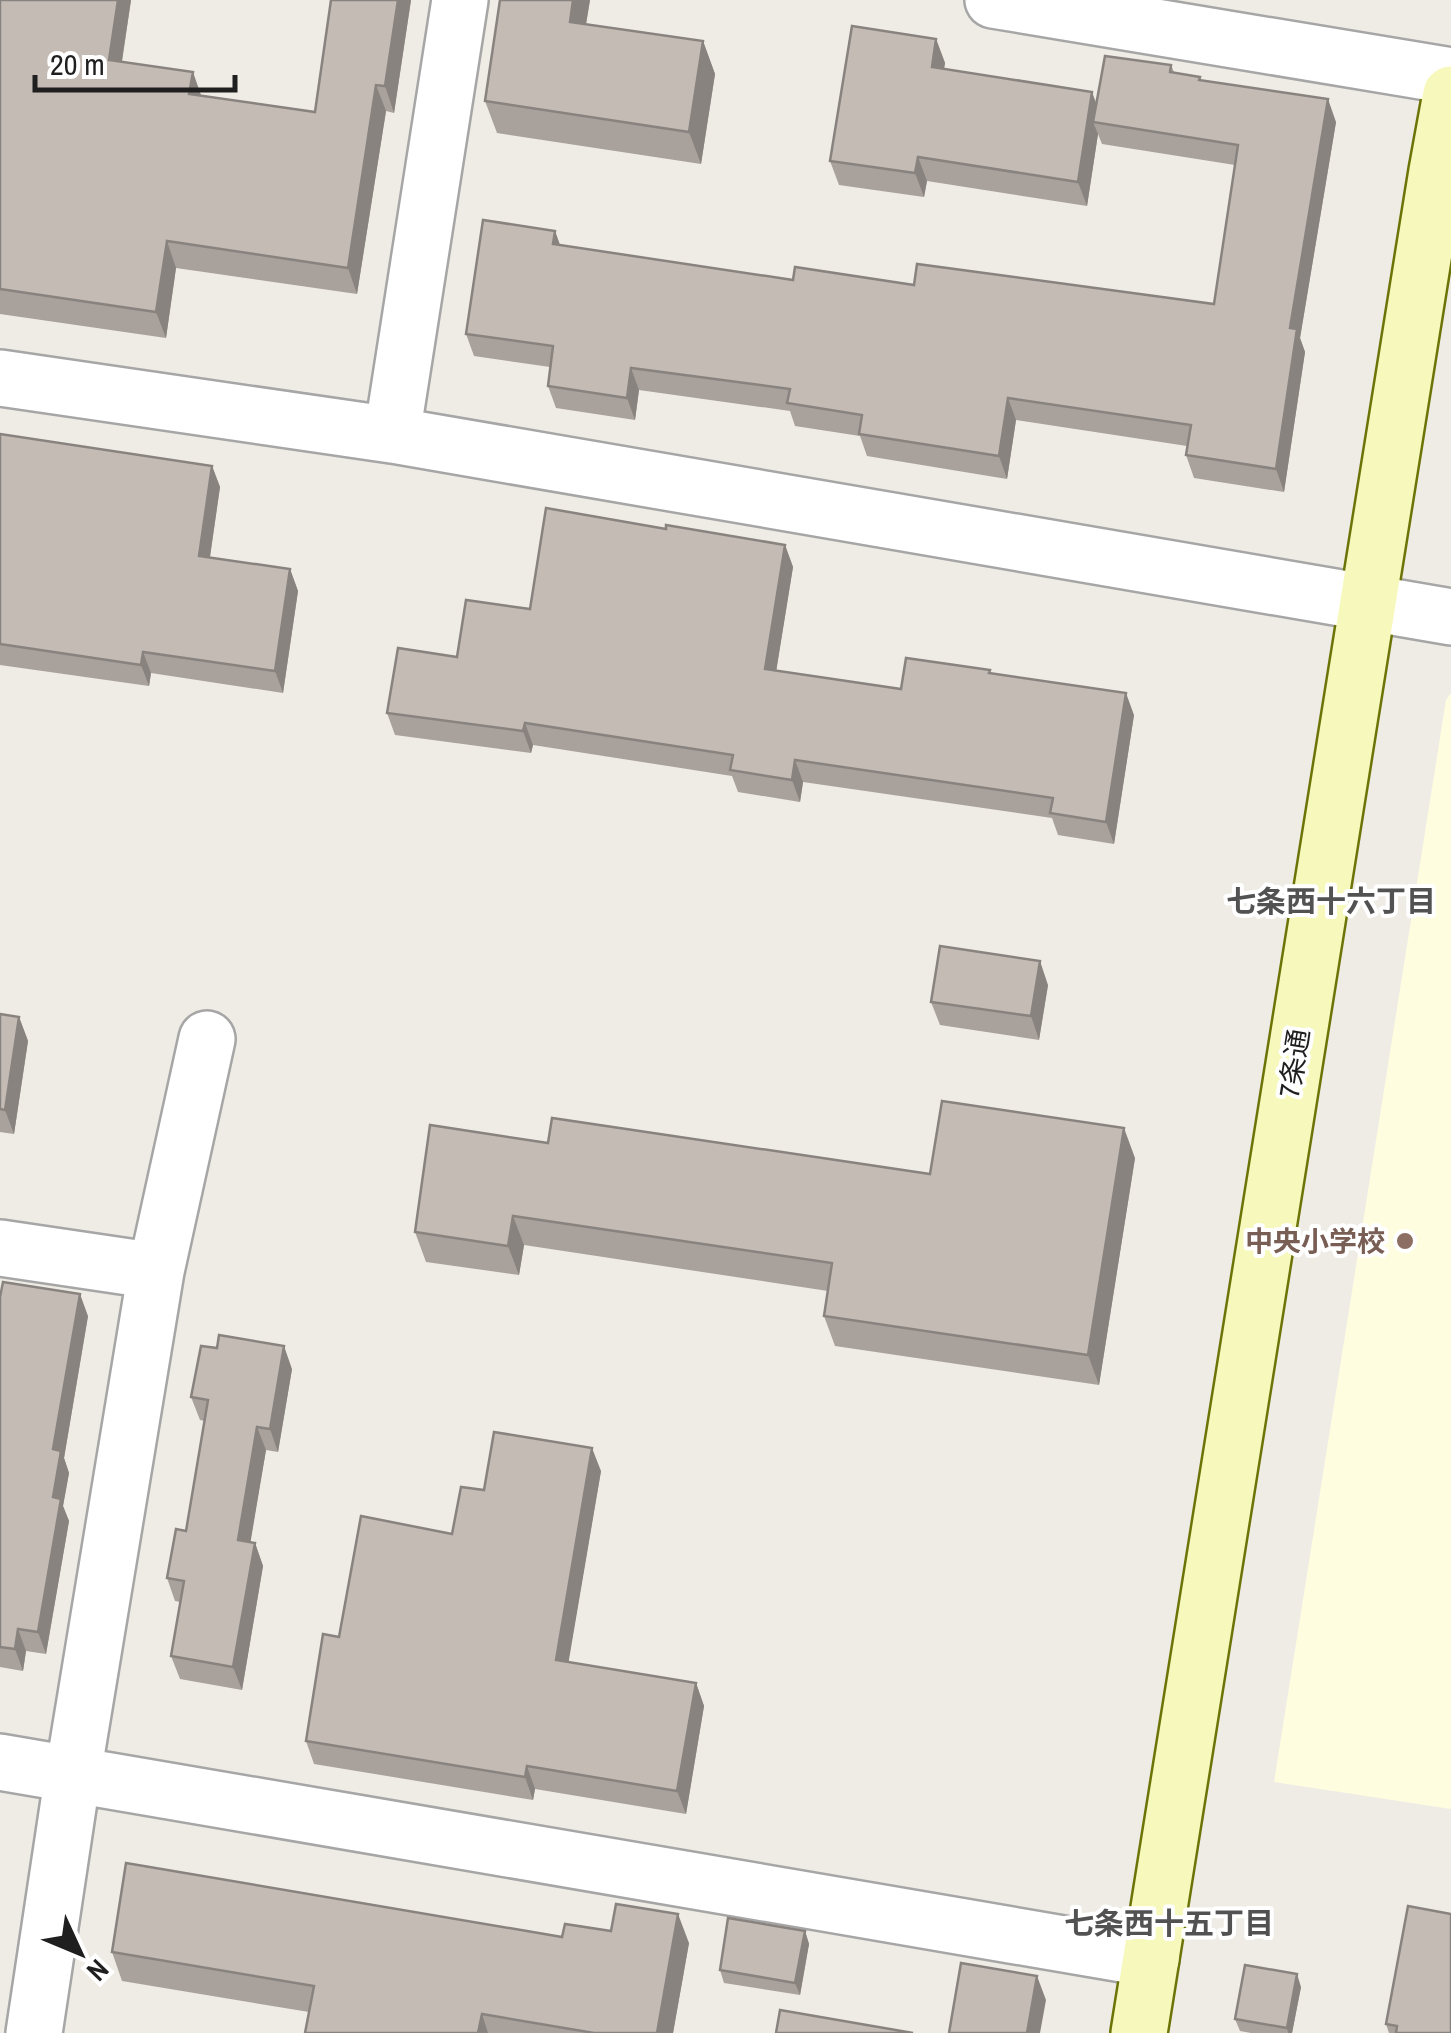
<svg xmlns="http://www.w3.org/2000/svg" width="1451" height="2033" viewBox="0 0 1451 2033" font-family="'Archivo Narrow','Noto Sans JP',sans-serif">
  <rect width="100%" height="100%" fill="#efece5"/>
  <path fill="#fefde0" d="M1451,693V1809L1274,1782L1446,700Z"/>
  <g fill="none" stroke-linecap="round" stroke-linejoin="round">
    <g stroke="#a6a6a6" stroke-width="60">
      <path id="street" d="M993,0L1451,76
        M0,378L392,435L1451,617
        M392,435L460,0
        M0,1248L156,1271
        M0,1762L1151,1959
        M34,2033L73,1774L156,1271L207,1039"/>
    </g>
    <g stroke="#6c7408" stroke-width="60">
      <path id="secondary" d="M1139,2033L1437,171L1451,94"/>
    </g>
    <use href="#street" stroke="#fff" stroke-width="55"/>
    <use href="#secondary" stroke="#f7f8bb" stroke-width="55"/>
  </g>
  <path fill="#a9a19c" d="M0,0H131L122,62L201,95L315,112L411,0L394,113L386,111L357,294L176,268L166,338L0,314Z
    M590,0L586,24L703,41L715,74L701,164L497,133L485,101Z
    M936,39L945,63L944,69L1096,104L1171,65L1174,72L1336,122L1300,338L1305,352L1284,492L1194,478L1186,455L1187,446L1016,420L1007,479L867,456L860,436L795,426L790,411L639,390L635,420L556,408L548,386L550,367L474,356L466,334L555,231L560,246L793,280L914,285L1214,304L1235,165L1102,144L1098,134L1087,206L927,181L924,197L839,185L830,161Z
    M0,434L212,466L220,487L210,557L290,569L298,591L283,693L151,673L149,686L0,665Z
    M666,529L785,545L793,567L776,671L901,689L991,674L1134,715L1114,844L1058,835L1052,818L803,782L800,802L738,792L732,776L533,745L531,753L395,735L387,713L457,657L530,609Z
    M1048,985L1039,1040L940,1025L931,1002Z
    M0,1014L19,1017L28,1041L14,1134L0,1132Z
    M548,1143L930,1174L1135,1158L1099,1385L835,1346L824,1316L828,1291L524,1245L519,1275L426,1262L415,1232Z
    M0,1297L88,1316L64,1458L69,1473L63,1506L69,1521L46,1654L26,1651L23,1671L0,1667Z
    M292,1369L278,1452L266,1450L250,1542L255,1543L263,1566L242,1690L180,1679L171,1656L180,1602L175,1601L167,1578L186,1531L205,1421L200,1420L191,1397Z
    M601,1471L568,1662L696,1683L704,1706L686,1814L535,1789L533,1800L314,1764L306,1741L339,1637L452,1534L484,1490Z
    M805,1931L809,1944L800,1995L724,1983L720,1970Z
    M562,1937L689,1943L673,2033H305L309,2012L122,1981L112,1952Z
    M1301,1987L1292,2033H1251L1240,2031L1235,2019Z
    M1386,2024L1451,2033H1389Z"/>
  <path fill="#89837f" d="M118,0H131L118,86L109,60Z
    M398,0H411L394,113L385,86Z
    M573,0H590L581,54L570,22Z
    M936,39L945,63L940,91L932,67Z
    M703,41L715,74L701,164L689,132Z
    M193,72L202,98L189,94Z
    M376,85L386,111L357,294L348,268Z
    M1092,92L1101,116L1093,122L1098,134L1087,206L1078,182Z
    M1328,99L1336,122L1300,338L1305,352L1284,492L1276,469L1290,328Z
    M918,157L927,181L924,197L915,173Z
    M555,231L563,253L553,244Z
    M167,241L176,268L166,338L156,312Z
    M631,368L639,390L635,420L627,398Z
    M1008,398L1016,420L1007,479L999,456Z
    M212,466L220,487L207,577L199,556Z
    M785,545L793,567L773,691L765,669Z
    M290,569L298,591L283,693L275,671Z
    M143,652L151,673L149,686L141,665Z
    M1126,693L1134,715L1114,844L1106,822Z
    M525,723L533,745L531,753L523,731Z
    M795,760L803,782L800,802L792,780Z
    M1040,961L1048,985L1039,1040L1031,1016Z
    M19,1017L28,1041L14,1134L5,1110Z
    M1124,1128L1135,1158L1099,1385L1088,1355Z
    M513,1216L524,1245L519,1275L508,1246Z
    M80,1294L88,1316L64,1458L69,1473L63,1506L69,1521L46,1654L38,1632L53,1497V1449Z
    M284,1346L292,1369L278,1452L270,1429Z
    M257,1427L266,1450L247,1563L238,1540Z
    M592,1448L601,1471L565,1683L556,1660Z
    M255,1543L263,1566L242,1690L233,1667Z
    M18,1629L26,1651L23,1671L15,1649Z
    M696,1683L704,1706L686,1814L677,1791Z
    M527,1766L535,1789L533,1800L525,1777Z
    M678,1914L689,1943L673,2033H657Z
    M805,1931L809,1944L800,1995L795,1983Z
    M1297,1974L1301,1987L1292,2033H1288L1287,2028Z
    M1037,1976L1046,2000L1040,2033H1027Z
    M482,2014L488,2033H478Z"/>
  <path fill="#c4bbb5" stroke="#89837f" stroke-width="2.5" d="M0,0H118L109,60L193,72L189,94L315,112L331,0H398L385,86L376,85L348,268L167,241L156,312L0,289Z
    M500,0H573L570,22L703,41L689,132L485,101Z
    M852,26L936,39L932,67L1092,92L1078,182L918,157L915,173L830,161Z
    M1105,56L1171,65L1170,72L1200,77L1199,80L1328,99L1290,328L1297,329L1276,469L1186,455L1191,425L1008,398L999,456L859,434L862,415L787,403L790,389L631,368L627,398L548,386L553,346L466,334L483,220L555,231L553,244L793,280L795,267L914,285L917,264L1214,304L1238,145L1093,122Z
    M0,434L212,466L199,556L290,569L275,671L143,652L141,665L0,644Z
    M546,508L666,529V525L785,545L765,669L901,689L906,658L990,670L989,673L1126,693L1106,822L1050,813L1053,798L795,760L792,780L730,770L733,755L525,723L523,731L387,713L398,648L457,657L466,600L530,609Z
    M940,946L1040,961L1031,1016L931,1002Z
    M0,1014L19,1017L5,1110L0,1109Z
    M942,1101L1124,1128L1088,1355L824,1316L832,1263L513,1216L508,1246L415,1232L430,1125L548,1143L552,1118L930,1174Z
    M3,1282L80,1294L53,1449L61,1451L53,1497L61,1499L38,1632L18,1629L15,1649L0,1647V1297Z
    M219,1335L284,1346L270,1429L257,1427L238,1540L255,1543L233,1667L171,1656L184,1581L167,1578L176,1529L186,1531L208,1400L191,1397L201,1346L217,1348Z
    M494,1432L592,1448L556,1660L696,1683L677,1791L527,1766L525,1777L306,1741L323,1634L339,1637L361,1516L452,1534L461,1487L484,1490Z
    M126,1863L562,1937L565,1924L611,1931L616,1904L678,1914L657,2033H594L482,2014L478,2033H305L314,1986L112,1952Z
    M1408,1906L1451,1914V2033H1396L1397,2026L1386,2024Z
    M728,1918L805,1931L795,1983L720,1970Z
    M961,1963L1037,1976L1027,2033H949Z
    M1245,1965L1297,1974L1287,2028L1235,2019Z
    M780,2010L913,2033H776Z"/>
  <circle fill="#8d6e63" stroke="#fff" stroke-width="4" cx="1405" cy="1241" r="10"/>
  <g text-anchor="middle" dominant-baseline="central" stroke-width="8" stroke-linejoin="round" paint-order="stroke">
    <g font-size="28" fill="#1f1f1f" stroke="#fff">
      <text transform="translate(1294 1063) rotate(-81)">7条通</text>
    </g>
    <g font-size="28" font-weight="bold" fill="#785e54" stroke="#fff" text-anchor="end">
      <text x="1385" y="1241">中央小学校</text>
    </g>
    <g font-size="30" font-weight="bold" fill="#525252" stroke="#fff">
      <text x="1331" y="901">七条西十六丁目</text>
      <text x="1169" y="1923">七条西十五丁目</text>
    </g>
  </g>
  <g transform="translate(80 1953) rotate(134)" stroke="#ffffff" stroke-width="8" paint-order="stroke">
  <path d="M0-8L18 38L0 25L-18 38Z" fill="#1f1f1f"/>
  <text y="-15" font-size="28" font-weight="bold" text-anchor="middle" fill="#1f1f1f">N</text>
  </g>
  <path d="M35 75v15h200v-15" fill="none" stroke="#1f1f1f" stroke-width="5"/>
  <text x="50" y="75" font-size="30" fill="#1f1f1f" stroke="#ffffff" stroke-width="8" paint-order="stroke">20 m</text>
</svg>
